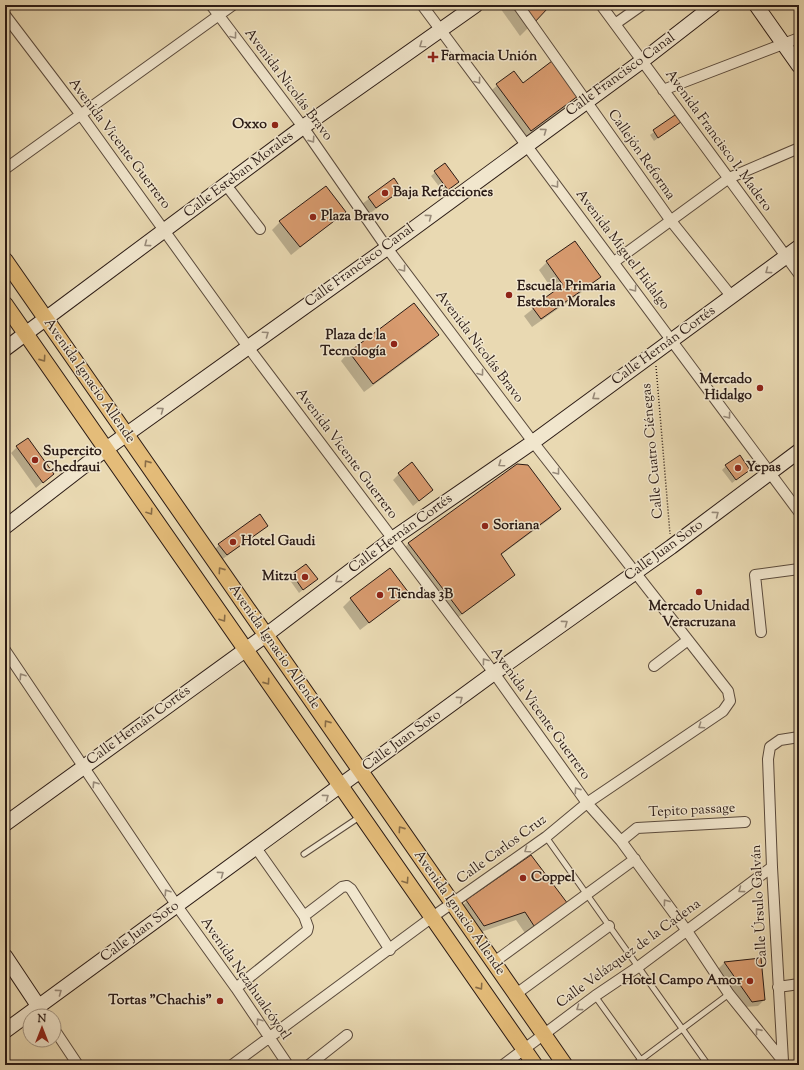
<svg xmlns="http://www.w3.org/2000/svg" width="804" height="1070" viewBox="0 0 804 1070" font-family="'Sorts Mill Goudy',serif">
  <rect width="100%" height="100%" fill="#e9d9b2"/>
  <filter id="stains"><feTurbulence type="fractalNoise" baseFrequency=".005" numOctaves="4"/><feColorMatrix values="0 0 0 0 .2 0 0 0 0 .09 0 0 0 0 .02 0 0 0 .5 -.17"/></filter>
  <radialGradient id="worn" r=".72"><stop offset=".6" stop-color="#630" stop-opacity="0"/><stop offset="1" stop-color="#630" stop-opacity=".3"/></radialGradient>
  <path fill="#0003" d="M498,5H518L532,24L520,36Z
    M514,72L523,84L577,96L569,105L522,139L488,93Z
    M675,116V126L654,141L650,135Z
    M445,164L454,186L444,193L431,176Z
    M394,180L401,190L369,214L362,204Z
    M345,212L291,255L272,230L280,222Z
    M799,259V281L789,268Z
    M547,262L600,276L592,285L532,327L524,316L554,292L539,270Z
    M437,335L429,344L364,392L341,361L349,352Z
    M17,447L53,474L36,488L11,453Z
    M726,466L749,470L732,483L722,470Z
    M399,474L432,490L413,506L393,480Z
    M560,509L551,518L501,555L514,575L505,583L453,621L401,552L409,543Z
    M267,526L220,561L213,551L219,545Z
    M293,575L316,579L299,593L289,579Z
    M408,593L360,630L343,607L351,599Z
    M531,856L567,904L527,936L516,920L475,934L458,910L467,901Z
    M760,960L764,1000L758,1006L745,1007L718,969L724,963Z"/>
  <path fill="#d89b6f" stroke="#2b1b15" d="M520,5H548V8L533,24Z
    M552,61L578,96L531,131L496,84L514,71L523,83Z
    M675,115L681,122L658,138L653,130Z
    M445,163L459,182L448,190L434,171Z
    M394,178L402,190L376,208L368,197Z
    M326,186L346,212L300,247L279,221Z
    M575,241L601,277L541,319L532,307L563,285L546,261Z
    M414,303L439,335L373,384L349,352Z
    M28,438L54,474L43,483L16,446Z
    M740,455L750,470L736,480L725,465Z
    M412,462L433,490L419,501L398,473Z
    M517,464L528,465L561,509L501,554L515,575L462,614L408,543Z
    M260,514L268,526L227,555L218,544Z
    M306,564L318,579L303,590L292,574Z
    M390,568L409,593L369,623L350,598Z
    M531,855L568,904L536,929L525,912L484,926L466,900Z
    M761,958L765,1000L752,1002L724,962Z"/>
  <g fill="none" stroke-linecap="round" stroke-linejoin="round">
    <g stroke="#5a4a3c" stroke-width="7">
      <path id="lane" d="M546,837L708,1065
        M304,854L361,816
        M595,996L641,1060
        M634,1065L729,994"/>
    </g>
    <g stroke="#5a4a3c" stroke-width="12">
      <path id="street" d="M211,5L303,127L387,248L533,442L728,691L730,701L723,711L587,803L546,837L431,918L232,1065
        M422,5L799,512
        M518,5L671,221L732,297
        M601,5L799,274
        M5,15L81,115L248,347L494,673L587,803L621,841L687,931L729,994L783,1061L778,1065
        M615,24L642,5
        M663,90L799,38
        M5,169L233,5
        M226,185L260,229
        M614,262L729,178L799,148
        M761,632L755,575L799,569
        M5,650L177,906L236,988L288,1065
        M654,666L688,640
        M621,841L637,828L745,822
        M304,916L342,887L347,886L351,889L390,950
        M494,962L635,859
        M778,987L799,984
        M236,988L307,931L308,927L304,916L256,848
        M516,994L609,926
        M39,1007L45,1016
        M54,1029L78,1065
        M783,1061L772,867L768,759L770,747L780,740L799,737
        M309,1065L347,1035
        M503,1065L595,996L638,967L772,867"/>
    </g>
    <g stroke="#2b1b15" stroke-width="16">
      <path id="secondary" d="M756,5L799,66
        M5,349L303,127L476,5
        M5,527L106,449L387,248L642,61L714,5
        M5,824L266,635L392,539L533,442L799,247
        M5,956L39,1007
        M5,1031L494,673L671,547L799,451"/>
    </g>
    <g stroke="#2b1b15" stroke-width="17">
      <path id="primary" d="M5,260L565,1065
        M5,304L535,1065"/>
    </g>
    <path stroke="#2b1b15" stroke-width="1.5" stroke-dasharray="1 2" stroke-linecap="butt" d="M656,366L670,534"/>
    <use href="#lane" stroke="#f1e6cd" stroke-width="5"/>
    <use href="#street" stroke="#f1e6cd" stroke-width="10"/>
    <use href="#secondary" stroke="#f1e6cd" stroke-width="14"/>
    <use href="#primary" stroke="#e4bc79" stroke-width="15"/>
  </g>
  <defs><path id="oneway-chevron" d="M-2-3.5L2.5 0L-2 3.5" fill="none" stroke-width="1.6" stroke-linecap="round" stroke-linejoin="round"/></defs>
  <g stroke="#988b7a">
    <use href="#oneway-chevron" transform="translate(234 36) rotate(53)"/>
    <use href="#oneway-chevron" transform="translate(422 45) rotate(145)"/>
    <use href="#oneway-chevron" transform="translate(478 81) rotate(53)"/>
    <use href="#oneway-chevron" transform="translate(544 131) rotate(-36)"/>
    <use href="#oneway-chevron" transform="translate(312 140) rotate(55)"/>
    <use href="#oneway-chevron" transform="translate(556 185) rotate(53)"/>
    <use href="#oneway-chevron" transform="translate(429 217) rotate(-37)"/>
    <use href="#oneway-chevron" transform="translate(147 244) rotate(143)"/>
    <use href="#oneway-chevron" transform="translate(403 269) rotate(53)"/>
    <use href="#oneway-chevron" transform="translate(768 271) rotate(143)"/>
    <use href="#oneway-chevron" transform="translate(634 289) rotate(54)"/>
    <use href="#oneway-chevron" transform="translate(266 334) rotate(-35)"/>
    <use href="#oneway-chevron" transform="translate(481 373) rotate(53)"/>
    <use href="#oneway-chevron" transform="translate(595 397) rotate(144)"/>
    <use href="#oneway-chevron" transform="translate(161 410) rotate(-36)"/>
    <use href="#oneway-chevron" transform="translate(728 416) rotate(53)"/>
    <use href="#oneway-chevron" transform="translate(501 464) rotate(145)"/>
    <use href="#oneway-chevron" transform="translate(557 472) rotate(52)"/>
    <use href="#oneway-chevron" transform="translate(716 514) rotate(-37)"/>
    <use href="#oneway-chevron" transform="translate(338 580) rotate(143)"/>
    <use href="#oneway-chevron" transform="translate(565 623) rotate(-36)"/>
    <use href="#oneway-chevron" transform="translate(485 661) rotate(-127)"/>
    <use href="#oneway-chevron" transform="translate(22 676) rotate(-124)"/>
    <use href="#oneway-chevron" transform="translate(460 699) rotate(-36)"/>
    <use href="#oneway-chevron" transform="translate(701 726) rotate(146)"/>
    <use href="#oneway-chevron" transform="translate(95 784) rotate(-124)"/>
    <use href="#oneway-chevron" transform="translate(577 790) rotate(-125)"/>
    <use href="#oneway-chevron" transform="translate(326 797) rotate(-36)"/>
    <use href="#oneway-chevron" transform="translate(527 850) rotate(145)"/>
    <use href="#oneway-chevron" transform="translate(221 874) rotate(-36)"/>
    <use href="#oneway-chevron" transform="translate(741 890) rotate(143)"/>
    <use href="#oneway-chevron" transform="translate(167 892) rotate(-124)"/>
    <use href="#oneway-chevron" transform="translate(666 902) rotate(-126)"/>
    <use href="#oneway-chevron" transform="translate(59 992) rotate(-36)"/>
    <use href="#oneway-chevron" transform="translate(579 1008) rotate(144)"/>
    <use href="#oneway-chevron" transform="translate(259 1021) rotate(-124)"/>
    <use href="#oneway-chevron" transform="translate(758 1031) rotate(-129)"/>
  </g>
  <g stroke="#886c47">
    <use href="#oneway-chevron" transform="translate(43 359) rotate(55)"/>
    <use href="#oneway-chevron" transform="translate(147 463) rotate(-125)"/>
    <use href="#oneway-chevron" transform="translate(150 512) rotate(56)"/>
    <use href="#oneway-chevron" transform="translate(221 570) rotate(-125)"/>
    <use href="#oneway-chevron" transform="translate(223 619) rotate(56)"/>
    <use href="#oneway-chevron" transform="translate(267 682) rotate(55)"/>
    <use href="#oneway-chevron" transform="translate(327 723) rotate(-125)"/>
    <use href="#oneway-chevron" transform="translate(401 829) rotate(-125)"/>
    <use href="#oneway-chevron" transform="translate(406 881) rotate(56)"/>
    <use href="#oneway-chevron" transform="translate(480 987) rotate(55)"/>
  </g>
  <g fill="#8f2418" stroke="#f1e6cd" stroke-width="1.5">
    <path d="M431 51h4v4h4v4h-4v4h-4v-4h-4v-4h4z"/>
    <circle cx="275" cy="125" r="4"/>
    <circle cx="385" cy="193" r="4"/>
    <circle cx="313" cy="217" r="4"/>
    <circle cx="509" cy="295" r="4"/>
    <circle cx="394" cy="344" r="4"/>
    <circle cx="760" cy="388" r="4"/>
    <circle cx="35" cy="460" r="4"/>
    <circle cx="738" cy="468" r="4"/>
    <circle cx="485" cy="526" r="4"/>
    <circle cx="233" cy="542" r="4"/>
    <circle cx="305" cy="577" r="4"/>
    <circle cx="699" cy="592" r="4"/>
    <circle cx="380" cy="595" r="4"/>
    <circle cx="523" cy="878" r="4"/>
    <circle cx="750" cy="981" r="4"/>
    <circle cx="220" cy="1001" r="4"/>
  </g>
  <g text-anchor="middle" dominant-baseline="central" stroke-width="3" stroke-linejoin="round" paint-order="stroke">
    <g font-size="14" font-weight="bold" fill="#2b1b15" stroke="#f1e6cd" text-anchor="start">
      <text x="441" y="57">Farmacia Unión</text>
      <text x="267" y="125" text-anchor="end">Oxxo</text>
      <text x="393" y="193">Baja Refacciones</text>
      <text x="321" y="217">Plaza Bravo</text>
      <text x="517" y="287">Escuela Primaria<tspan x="517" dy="16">Esteban Morales</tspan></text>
      <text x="386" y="336" text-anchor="end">Plaza de la<tspan x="386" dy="16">Tecnología</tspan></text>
      <text x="752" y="380" text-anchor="end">Mercado<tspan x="752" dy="16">Hidalgo</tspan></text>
      <text x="43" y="452">Supercito<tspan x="43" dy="16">Chedraui</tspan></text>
      <text x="746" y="468">Yepas</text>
      <text x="493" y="526">Soriana</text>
      <text x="241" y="542">Hotel Gaudi</text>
      <text x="297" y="577" text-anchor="end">Mitzu</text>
      <text x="388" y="595">Tiendas 3B</text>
      <text x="699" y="607" text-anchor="middle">Mercado Unidad<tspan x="699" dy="16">Veracruzana</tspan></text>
      <text x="531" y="878">Coppel</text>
      <text x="742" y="981" text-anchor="end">Hotel Campo Amor</text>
      <text x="212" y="1001" text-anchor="end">Tortas "Chachis"</text>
    </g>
    <g font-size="14" fill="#2b1b15" stroke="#f1e6cd">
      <text transform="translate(621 75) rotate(-36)">Calle Francisco Canal</text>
      <text transform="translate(288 85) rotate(53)">Avenida Nicolás Bravo</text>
      <text transform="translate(718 141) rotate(54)">Avenida Francisco I. Madero</text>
      <text transform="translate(119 144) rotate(53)">Avenida Vicente Guerrero</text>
      <text transform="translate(641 155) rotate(55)">Callejón Reforma</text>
      <text transform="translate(239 175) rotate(-37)">Calle Esteban Morales</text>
      <text transform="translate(622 250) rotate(53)">Avenida Miguel Hidalgo</text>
      <text transform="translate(360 266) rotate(-36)">Calle Francisco Canal</text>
      <text transform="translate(664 346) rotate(-36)">Calle Hernán Cortés</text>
      <text transform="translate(479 347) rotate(53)">Avenida Nicolás Bravo</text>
      <text transform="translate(89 381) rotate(55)">Avenida Ignacio Allende</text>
      <text transform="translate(653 451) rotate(-95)">Calle Cuatro Ciénegas</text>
      <text transform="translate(346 454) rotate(53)">Avenida Vicente Guerrero</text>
      <text transform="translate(401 534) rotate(-36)">Calle Hernán Cortés</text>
      <text transform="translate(664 551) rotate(-36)">Calle Juan Soto</text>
      <text transform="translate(274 647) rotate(55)">Avenida Ignacio Allende</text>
      <text transform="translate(540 714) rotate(54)">Avenida Vicente Guerrero</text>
      <text transform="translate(139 726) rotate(-36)">Calle Hernán Cortés</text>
      <text transform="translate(402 741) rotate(-36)">Calle Juan Soto</text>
      <text transform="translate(692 811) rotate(-3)">Tepito passage</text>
      <text transform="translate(502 850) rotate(-36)">Calle Carlos Cruz</text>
      <text transform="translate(760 906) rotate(-93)">Calle Úrsulo Galván</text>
      <text transform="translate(459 913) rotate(55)">Avenida Ignacio Allende</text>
      <text transform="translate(140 932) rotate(-36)">Calle Juan Soto</text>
      <text transform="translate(629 954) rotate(-36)">Calle Velázquez de la Cadena</text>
      <text transform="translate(245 979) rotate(55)">Avenida Nezahualcóyotl</text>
    </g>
  </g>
  <rect width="804" height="1070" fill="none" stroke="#e9d9b2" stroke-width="20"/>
  <rect x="6" y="6" width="792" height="1058" fill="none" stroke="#2b1b15" stroke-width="2"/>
  <rect x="10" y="10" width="784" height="1050" fill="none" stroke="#2b1b15"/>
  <g transform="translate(42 1028)"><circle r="19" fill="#f1e6cd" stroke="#a29583"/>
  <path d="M0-3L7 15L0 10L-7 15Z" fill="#8f2418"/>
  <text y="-6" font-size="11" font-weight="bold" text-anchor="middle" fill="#2b1b15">N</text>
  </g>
  <rect width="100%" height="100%" filter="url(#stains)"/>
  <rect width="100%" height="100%" fill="url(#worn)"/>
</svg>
